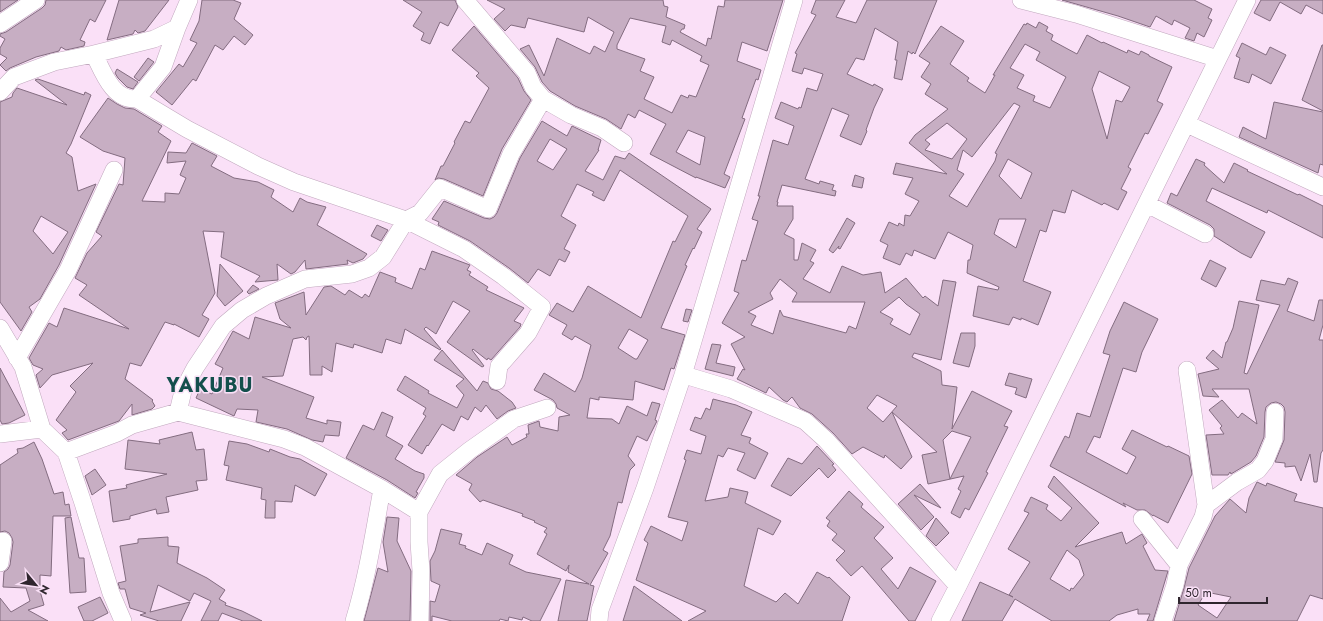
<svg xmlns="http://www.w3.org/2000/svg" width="1323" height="621" viewBox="0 0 1323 621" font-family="Jost,sans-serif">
  <rect width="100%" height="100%" fill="#fae0f7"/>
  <path fill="#c7aec3" stroke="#836c80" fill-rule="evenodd" d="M0,0H18L0,12Z
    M46,0H106L95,22L90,19L80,40L85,42L84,46L66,50L61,47L59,51L36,57L10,68L6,71L0,65L7,58L0,54V48L5,39L0,36V34L6,32L42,8L45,5Z
    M119,0H169L145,31L138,33L135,30L133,34L107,40Z
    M202,0H233L241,3L234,19L253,35L245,45L234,36L223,50L215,45L196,81L193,79L172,105L156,92L179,64L183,67L197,43L190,40L199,21Z
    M403,0H455L458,7L448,26L440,22L430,44L421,40L424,33L413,26L422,12Z
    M487,0H663L664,6L668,7L666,17L685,25L684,29H682L680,32L706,46L708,38L711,39L718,6L724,7L725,0H783L767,51L742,42L737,61L761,70L758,80L756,79L742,118L745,119L724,174L730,177L725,188L696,177V178L650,154L666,124L639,110L635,118L628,114L621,129L606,119L575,106L550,91L542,82L535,67L520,49L529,45L544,76L557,38L590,54L594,46L605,52L614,32L588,17L584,32L528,18L525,28L511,25L505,31L494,19L505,9ZM630,18L666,26L662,42L670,45L672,40L702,56L700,61L709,65L696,97L689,95L688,98L681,95L672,113L644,99L654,77L640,71L645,59L617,49V45ZM688,130L705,137L700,165L676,152Z
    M816,0H845L836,17L856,23L867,0H937L915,54L913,52L912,54L908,51L902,80L894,78L897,60H895L898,42L875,28L864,60L856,58L847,74L873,86L874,84L883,89L874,108L866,130L867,131L861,145L840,136L849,115L832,108L805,179L819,184L820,181L834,185L832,190L836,191L835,196L782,185L777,202H778L777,206H793V219L784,234L794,239V260H798L802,243L816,250L810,261L814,263L803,279L830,293L842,266L863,275L881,272L885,293L906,278L923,298L925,296L938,306L943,280L956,282L941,360L914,353L912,357L941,371L942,385L957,387L952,429L972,391L1012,411L1004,426L1008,427L986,472L988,473L969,510L965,508L960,518L951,513L961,491L958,489L964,476L928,484L922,455L937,452L892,412L912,457L901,469L885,455L884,458L863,447L852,454L833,433L812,414L800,408L792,397L787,402L783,400L769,387L766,393L737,379L743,369L745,370L731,344L745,337L722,323L739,293L734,291L742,260L746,261L758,221L752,219L760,196H758L773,140L788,145L794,126L775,118L781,102L798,109L799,107L801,108L807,88L817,91L823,74L804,68L802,74L792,71L797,54L795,53L816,15L811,13ZM780,279L797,293L792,302H865L856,329L849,326L846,333L783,316L780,310L773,334L751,325L756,316L748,312L773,299L770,293ZM899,297L906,304L920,314L910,335L890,324L893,319L880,312ZM877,395L897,406L883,422L867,408ZM952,431L971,437L950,479L943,440Z
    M1062,0H1194L1212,9L1208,18L1212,20L1204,37L1197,33L1194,41L1185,38L1190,28L1174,20L1172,25L1156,16L1150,27L1118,16Z
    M1261,0H1323V14L1306,5L1301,14L1280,2L1270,21L1254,13Z
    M1039,22L1048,27L1046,31L1053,35L1051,40L1077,54L1087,35L1102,43L1103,42L1127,53L1128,50L1139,55L1141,51L1149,55V56L1172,67L1157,101L1163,104L1148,134L1145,133L1128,167L1131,169L1121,189L1127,192L1118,210L1104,203L1102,205L1072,190L1065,213L1053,210L1046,232L1040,230L1023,281L1051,292L1038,325L1021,318V320L1013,317L1009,325L973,316L978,286L998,290L999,287L967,273L968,260H970L973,245L948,232L935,259L914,250L912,256L906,253L900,265L883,258L888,245L880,241L889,222L898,226L899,223L904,226L905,215L910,216L919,201L905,194L913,178L893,174L896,163L947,174L909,143L915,135L948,109L925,94L931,84L921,77L930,63L919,56L941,26L964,41L950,64L969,78L967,81L985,93L995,75H993L1024,24L1026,25L1027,23L1036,28ZM1025,44L1040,52L1036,60L1066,77L1050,108L1033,101L1035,96L1017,88L1024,75L1010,68ZM1099,71L1130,87L1122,102L1116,100L1107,139L1092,89ZM1014,103L1020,106L995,153L997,154L995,161L967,207L949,196L964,174L957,170L963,150L972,157ZM947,123L967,139L952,159L925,150L930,144L925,140ZM1008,159L1032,173L1021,199L999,176ZM999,219H1026L1016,248L994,234Z
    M474,26L518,78L524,91L531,100L502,149L483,196L444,179L438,178L435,180L441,166H443L455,143L454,142L465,121L470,123L489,88L476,76L479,73L452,50Z
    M1242,43L1266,55L1270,47L1286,55L1271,84L1252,74L1249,83L1234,78L1240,58L1236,56Z
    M1322,45H1323V111L1302,100Z
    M148,58L154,62L139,81L134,77Z
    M117,69L138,82L133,89L127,87L118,78L115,73Z
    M38,79L84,95L85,92L91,95L71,144L66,153L72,157L78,191L96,184L59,265L40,299L29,307L32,312L21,331L0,302V102L12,97L13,93L17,88L67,105L35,80ZM41,216L68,232L53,254L33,231Z
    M108,98L117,104L125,108L134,109L162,126L158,132L171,141L142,201L165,202V193L179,194L186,178L180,175L186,161L167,163L168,152L186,153L192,143L217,156L211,166L234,178L258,182L274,190L271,197L293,212L300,198L307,202L326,207L317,225L367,254L363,259L353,263L347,260L348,264L306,269L305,260L295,272L291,274L277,264L278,280L255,282L260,276L221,257L224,232L203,231L215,293L202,315L209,319L199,337L174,324V325L165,322L141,366L130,363L125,379L153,400L152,401L155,406L152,409L132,415V404L119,421L68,440L62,433L67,430L56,420L76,392L70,386L93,363L52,375L40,388L36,375L43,369L33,365L29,358L49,323L57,327L64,308L129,329L79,295L87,285L75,278L87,253L102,236L96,232L119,184L123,185L125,158L103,151L80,137Z
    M1274,102L1323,112V165L1320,164L1318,173L1239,137L1243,127L1266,139Z
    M542,121L567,136L572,126L601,140L598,150H599L585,171L603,180L615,156L625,159L629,153L711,209L697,229L702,232L694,249L693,248L685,265L687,266L661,328L685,335L674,369L671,368L664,390L635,381L633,400L599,397V400L590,398L587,418L612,419L619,424L627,406L647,416L652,402L660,404L655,420L657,421L647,441L637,436L628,456L635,465L630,470L622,503L618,502L610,536L603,550L608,553L590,585L594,586L587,621H558L566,580L589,584L568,572L569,565L566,571L537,554L547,534L544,532L547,528L534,522L535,521L522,516L523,514L483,500L480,502L469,490L472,484L456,475L477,457L507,437L512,445L527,437L526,434H529L528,425L539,421L540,427L558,431L559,417L570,415L557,408L556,404L553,400L534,390L544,373L575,392L582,378L591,345L575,336L572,340L562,334L567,325L549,315L557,303L573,312L588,286L641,318L673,241L675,242L688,216L620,170L604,201L592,195L594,192L577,184L561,216L576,225L564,249L570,252L565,262L559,259L550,276L538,269L528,283L509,268L470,241L438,225L439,222L432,219L444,201L484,218L490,219L494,217L497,213L520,158ZM550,139L567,149L553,170L537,161ZM629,329L648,340L637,359H635L618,348Z
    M1196,159L1205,163L1204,165L1224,183L1234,163L1248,170L1247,171L1298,195L1299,194L1323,206V238L1268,210L1267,213L1212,188L1206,201L1265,232L1251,258L1241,253L1214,236V229L1210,225L1167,203L1171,193L1177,196Z
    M855,175L864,178L862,188L852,186Z
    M847,218L855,223L840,249L838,248L839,246L833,253L829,250Z
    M377,225L388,230L381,241L371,236Z
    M432,251L470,265L467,270L471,272L469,275L488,287L486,290L524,308L514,321L521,324L520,327L491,360L488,358L487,360L473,349L472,350L484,366L482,367L447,342L470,311L453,301L436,334L426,327L424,329L441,349L440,350L405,329L401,344L386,339L382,353L354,344L353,348L336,343L332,372L322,366V375H310L309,336L307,337L306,340L303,337L293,339L283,376L262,377L314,397L306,418L327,424V420L341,422L339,436L325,435L323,442L312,440L287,429L256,422L258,410L237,409L234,416L196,398L200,389L212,394L223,368L215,364L233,331L249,339L255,317L291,328L280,319L275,303L304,292L306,315L324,287L331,286L345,295L349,290L362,298L365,294L369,297L380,272L396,278L395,282L412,289L420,268L425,270Z
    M1210,260L1226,268L1216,287L1201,279Z
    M220,264L243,291L225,306L217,296Z
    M1288,278L1298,282L1287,311L1314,321L1319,300H1323V325L1319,340H1323V450L1321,453L1317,482H1314L1310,454L1301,481L1295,466L1285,467V463L1275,462L1284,440L1285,412L1284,407L1281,404L1276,402L1271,403L1266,407L1265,412L1264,437L1256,456L1251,462L1231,474L1230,472L1228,475H1212L1206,435L1224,434L1220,428L1222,426L1209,410L1222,400L1238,418L1242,413L1257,424L1249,389H1212L1219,397L1203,396L1198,374L1219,369L1206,358L1213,350L1222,358L1226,342H1227L1233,328L1239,301L1259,305L1244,373L1247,374L1280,305L1256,300L1261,280L1285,285Z
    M253,285L259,289L249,294L247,292Z
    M1124,302L1158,319L1142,352L1136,372L1123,368L1100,438L1094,436L1086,452L1127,474L1136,457L1122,449L1132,430L1167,447L1168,446L1189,456L1192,474L1168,523L1153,515V516L1145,510H1137L1123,503L1126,507L1050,466L1065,436L1069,438L1077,413L1090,417L1110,355L1103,353L1110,331Z
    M686,309L692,310L688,322L683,321Z
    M961,333H975V346L969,367L953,363Z
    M712,344L721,345L716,363L735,367L733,376L705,369Z
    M442,350L477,391L483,381L488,383L491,389L498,391L512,402L516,408L508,411L497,419L486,405L481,412L475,407L468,420L461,416L454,431L442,424L428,446L427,445L422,454L408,445L426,416L423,414L426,408L397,390L405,376L429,391L428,393L457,408L464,395L456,386L464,379L434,360Z
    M0,368L25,415L9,423L2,424L0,420Z
    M1009,373L1032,379L1026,398L1015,394L1017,388L1005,385Z
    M713,399L736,405L752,412L741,435L751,438L749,443L768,453L755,479L737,470L745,453L728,448L723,457L718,455L705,501L728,497L730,488L748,492L745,503L781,521L773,535L758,528L744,586L776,602L785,593L798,604L817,572L828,578L829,577L850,597L842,621H688L706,611L636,580L648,543L644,540L651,526L682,541L688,522L668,517L686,460L684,459L687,450L701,454L706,436L690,430L695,417L701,419L706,408L710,410Z
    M382,412L393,417L386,436L403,446L395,459L415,471L424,474V478L416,492L418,493L415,498L387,480L346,458L363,425L374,430Z
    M192,432L196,450L204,449L207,480L196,481L198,490L166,497L169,512L157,514L156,509L130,516V519L113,522L109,491L127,488L126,485L167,474L125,469L128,440L160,444L159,440Z
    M229,441L247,444L269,452L270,449L290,457L300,459L327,474L315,496L295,485L292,502L275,501V518H265L266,500L261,499L262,488L226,480L229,466L224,465Z
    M34,442L42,459L54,494L63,492L65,505L69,504L71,516H53L51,576L40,575V591L44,605L28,610L48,621H0V598L11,612L30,601L26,588L3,587L4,572L8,569L10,565L13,542L12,538L9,533L5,531L0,532V465L18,453L17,449L23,448Z
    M817,446L834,464L832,465L836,470L828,478L819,468L791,496L771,486L788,458L802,464Z
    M95,469L106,485L92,495L85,476Z
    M1054,476L1099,523L1075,547L1122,532L1126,544L1142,534L1147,543L1143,546L1155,570L1168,571L1153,621H1147L1150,614H1138V609L1117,615L1109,621H1052L1015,599L1002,621H962L980,582L1013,597L1009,595L1030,562L1008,549L1029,513L1024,511L1031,497L1048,505L1046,509L1061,521L1072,508L1048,487ZM1067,550L1079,560L1084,575L1073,589L1071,588L1070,591L1050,579Z
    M1257,482L1266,486L1267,483L1297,494L1294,501L1323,508V599L1310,595L1297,621H1174L1184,588L1189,568L1215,516L1230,499L1246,513L1249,498ZM1206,592L1231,597L1217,618L1198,605Z
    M920,484L941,508L914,495L934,517L921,530L898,504Z
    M849,491L863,504L861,507L884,527L874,538L893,558L881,569L898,589L910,567L936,581L915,621H909L862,566L851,576L836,560L845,551L832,540L837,534L827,526L830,521L826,518Z
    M71,517L79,558H84L86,592L70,593L65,518Z
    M387,517L399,518L397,541L411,571L410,621H364L378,568L388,572L383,542Z
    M936,518L949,533L936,546L926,536Z
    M441,529L462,534L459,544L466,546L465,548L482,555L487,543L513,555L509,564L526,572L561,579L540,621H532L523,617L522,620L509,617L508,621L500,619L499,621H452L432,616V621H430V601L435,602L440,585L431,581L430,561L435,551Z
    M168,537V546L179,547L177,563L207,578L225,590L219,599L226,603L225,605L242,611L262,621H243L222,613L218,621H201L211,601L194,593L190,601L158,585L150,612L190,602L181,621H159L140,615L146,613L130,608L125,589H120L118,583L126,581L120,546L138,543V539Z
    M634,586L682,621H623Z
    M100,597L108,613L92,621H84L78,607Z"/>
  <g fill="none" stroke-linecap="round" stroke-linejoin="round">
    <g stroke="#c1a8be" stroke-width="18">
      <path id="minor" d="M465,0L527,73L533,87L543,99
        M1021,0L1076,14L1218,59
        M0,24L36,0
        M177,28L163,67L137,99L187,129L258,166L294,182L406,220L464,249L503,276L542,307L528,333L499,366L497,381
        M94,54C103,72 113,101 137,99
        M0,92L14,77L54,62L94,54L154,39L177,28L189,0
        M1187,124L1323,187
        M1147,204L1205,234
        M0,328L23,367L42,429L66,452L83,503L111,593L123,621
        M17,358L68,270L114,170
        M691,377L731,389L805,421L826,440L958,586
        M178,412L183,391L195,368L223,326L242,310L266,296L305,279L352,274L369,268L383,257L406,220L420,213L440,188L488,209L511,154L543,99L571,115L602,128L624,143
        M0,434L42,429
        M66,452L117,433L132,425L178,412L284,439L305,447L382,489L419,512V542L421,571L420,621
        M1206,505L1237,482L1258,470L1265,461L1274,439L1275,412
        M419,512L440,474L470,450L514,419L547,408
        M1142,519L1179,565
        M0,563L3,541
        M354,621C367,578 374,533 382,489
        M599,621L600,610L645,488L683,375L794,0
        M940,621L958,586L1247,0
        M1163,621L1175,585L1179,565L1203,517L1206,505L1187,370"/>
    </g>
    <use href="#minor" stroke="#fff" stroke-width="17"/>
  </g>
  <g text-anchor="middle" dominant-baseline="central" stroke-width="3" stroke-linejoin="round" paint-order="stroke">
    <g font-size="20" font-weight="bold" letter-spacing="1" fill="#134f4c" stroke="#fae0f7">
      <text x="210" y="385">YAKUBU</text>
    </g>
  </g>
  <g transform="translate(36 585) rotate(119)" stroke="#fae0f7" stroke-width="3" paint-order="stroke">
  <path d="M0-3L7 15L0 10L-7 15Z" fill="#2f262e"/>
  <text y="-6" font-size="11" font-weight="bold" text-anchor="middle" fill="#2f262e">N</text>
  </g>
  <path d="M1179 597v6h88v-6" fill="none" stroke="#2f262e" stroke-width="2"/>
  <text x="1185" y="597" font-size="12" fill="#2f262e" stroke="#fae0f7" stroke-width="3" paint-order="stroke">50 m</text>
</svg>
